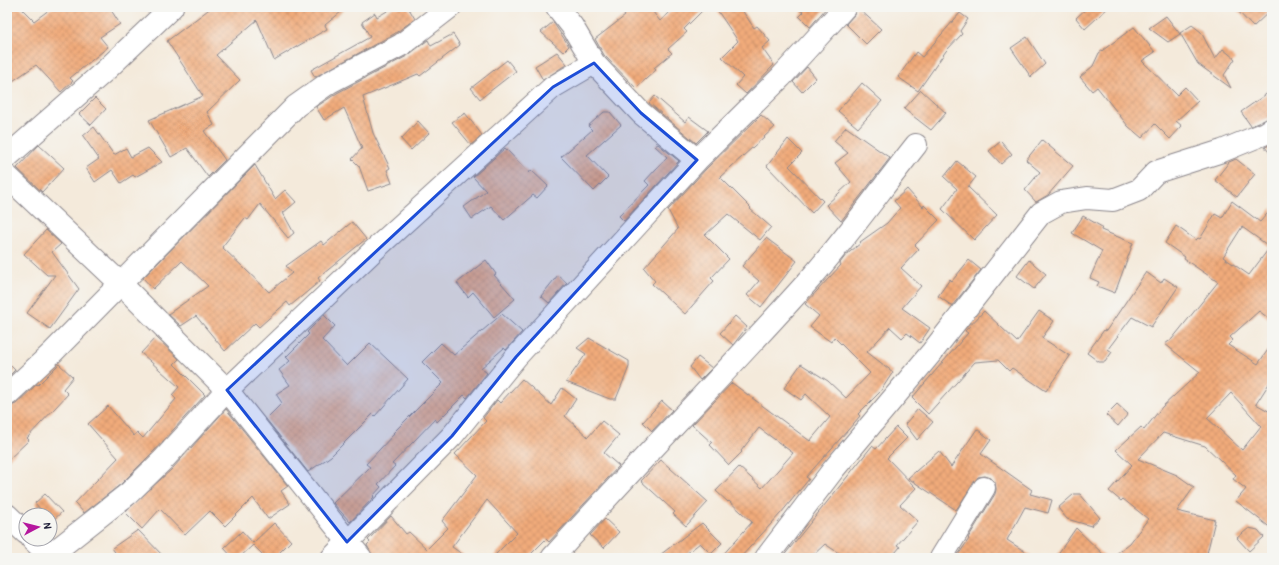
<svg xmlns="http://www.w3.org/2000/svg" width="1279" height="565" viewBox="0 0 1279 565" font-family="'Patrick Hand',sans-serif">
  <defs>
    <pattern id="building-cross-hatch" width="8" height="8" patternUnits="userSpaceOnUse"><rect width="8" height="8" fill="#f1ab7a"/><path d="M0 0l8 8M0 8l8-8" fill="none" stroke="#ce936a"/></pattern>
  </defs>
  <rect width="100%" height="100%" fill="#f6f6f2"/>
  <filter id="ink" filterUnits="userSpaceOnUse"><feTurbulence type="fractalNoise" baseFrequency=".025" numOctaves="2"/><feDisplacementMap in="SourceGraphic" scale="8" xChannelSelector="R" yChannelSelector="G"/><feConvolveMatrix kernelMatrix="1 2 1 2 8 2 1 2 1" color-interpolation-filters="sRGB"/></filter>
  <filter id="wash" filterUnits="userSpaceOnUse"><feTurbulence type="fractalNoise" baseFrequency=".012" numOctaves="4" result="noise"/><feDisplacementMap in="SourceGraphic" scale="16" xChannelSelector="R" yChannelSelector="G"/><feGaussianBlur stdDeviation="0.9" result="paint"/><feColorMatrix in="noise" values="0 0 0 0 0 0 0 0 0 0 0 0 0 0 0 0 0 1.4 0 .05"/><feComposite in="paint" operator="in"/></filter>
  <g filter="url(#wash)">
    <rect width="100%" height="100%" fill="#f4eadb"/>
    <g id="blocks">
      <path fill="url(#building-cross-hatch)" fill-rule="evenodd" d="M7,7H20L34,21L53,7H109L120,24L100,37L108,47L70,78L73,81L61,92L36,65L7,85Z
        M212,7H347L325,25L327,29L274,60L257,20L216,55L240,80L207,112L214,125L204,131L225,160L208,177L187,148L171,157L149,120L203,96L167,41Z
        M394,7H408L415,19L394,34L315,77L311,70L370,37L362,22L375,13L377,17Z
        M620,7H649L660,21L676,7H706L684,29L687,32L668,49L672,53L654,68L656,70L636,88L604,55L595,39L625,16Z
        M715,7H740L754,28L757,26L770,41L762,48L774,65L746,94L736,85L743,77L722,57L738,41Z
        M796,7H827L810,27L799,16L803,12Z
        M857,7L881,29L866,44L846,24L854,15Z
        M1088,7H1109L1085,29L1076,18Z
        M1234,7H1272V9L1253,27Z
        M960,13L968,19L960,31L962,34L946,51L918,91L898,77L916,52L922,57Z
        M1166,16L1180,34L1168,42L1149,28Z
        M553,22L569,46L563,52L541,32Z
        M1192,25L1201,32L1215,59L1223,49L1235,59L1224,75L1231,88L1198,64L1180,33Z
        M1134,27L1155,52L1142,61L1177,95L1185,87L1198,101L1176,121L1182,126L1170,139L1155,124L1142,138L1128,126L1097,87L1092,91L1080,77L1093,66L1099,53Z
        M453,34L460,45L420,76L418,74L363,97L373,133L390,168L387,170L392,183L368,191L359,166L352,159L362,148L344,108L324,120L316,107L337,93L407,56L428,40L431,46Z
        M1027,37L1045,64L1031,77L1011,48Z
        M557,52L567,64L543,80L535,66Z
        M507,60L516,71L480,99L471,88Z
        M807,67L816,78L802,92L793,82Z
        M862,83L882,101L858,128L838,111Z
        M921,90L946,113L931,130L904,109Z
        M1272,90V117L1251,126L1241,112Z
        M655,96L685,122L689,117L708,131L696,143L649,103Z
        M95,98L106,109L91,125L79,114Z
        M604,112H610L621,125L587,155L608,177L594,191L561,157L592,130L588,126Z
        M465,113L482,135L471,145L452,122Z
        M761,115L775,127L720,177L751,208L750,209L771,227L760,240L728,214L705,235L729,259L711,278L714,281L685,314L652,284L655,281L644,268L678,229L668,210L706,169Z
        M418,121L429,133L411,150L401,139Z
        M94,127L114,155L126,148L131,157L148,148L162,162L135,177L133,175L121,183L112,170L95,182L86,168L99,159L83,136Z
        M846,127L890,158L841,221L826,205L851,182L835,163L848,153L834,141Z
        M788,139L802,153L789,166L823,201L812,213L767,166Z
        M1042,140L1073,166L1048,195L1036,202L1025,190L1040,172L1026,160Z
        M1001,141L1012,154L1001,164L989,151Z
        M658,144L679,161L624,221L619,216L649,185L645,181L667,157L655,146Z
        M1272,144V156L1265,147Z
        M39,145L64,168L42,192L17,168Z
        M505,148L529,173L531,170L548,186L537,198L533,195L504,220L491,206L472,219L464,207L486,191L473,177Z
        M1236,159L1255,174L1237,197L1215,180L1229,162Z
        M957,161L976,177L968,187L997,215L974,240L942,209L957,189L944,177Z
        M255,165L275,199L285,190L296,202L283,213L294,233L288,238L260,204L248,220L245,218L222,247L269,292L292,273L286,266L321,241L324,245L352,222L366,239L318,278L320,281L290,306L287,302L259,327L255,323L225,351L196,316L181,326L168,314L208,286L182,261L153,289L143,278Z
        M907,189L923,207L924,205L939,220L915,245L919,249L901,268L921,286L902,308L930,328L920,343L907,333L902,338L890,327L867,352L893,372L880,392L858,414L860,416L848,430L806,477L809,479L781,513L740,558H720L752,522L729,501L728,502L716,491L739,467L762,488L793,453L759,428L741,451L742,452L729,465L710,445L712,443L692,425L732,383L810,441L830,417L806,394L801,400L784,388L801,364L828,381L846,398L870,373L834,337L831,342L810,327L819,316L805,304L841,265L840,263L846,255L861,243L860,242L887,223L900,208L894,201Z
        M1232,201L1260,222L1272,208V321L1259,311L1230,337L1233,340L1228,345L1258,364L1272,344V379L1256,404L1272,413V529L1236,501L1246,489L1233,479L1236,475L1205,446L1163,433L1138,459L1177,475L1194,487L1177,511L1215,520L1206,558H1111L1130,543L1148,519L1123,499L1121,501L1109,491L1132,465L1116,450L1141,427L1144,430L1162,407L1200,372L1165,344L1172,339L1218,282L1184,259L1185,257L1165,243L1176,226L1196,240L1198,238L1200,239L1215,214L1222,218ZM1242,227L1270,247L1249,275L1223,257ZM1231,393L1261,426L1242,450L1207,418Z
        M1083,216L1102,227L1101,230L1133,243L1115,293L1097,286L1099,282L1090,278L1102,251L1072,233Z
        M46,230L61,244L52,252L79,289L50,329L27,313L55,275H47L24,254Z
        M766,238L797,261L761,307L747,295L759,281L742,266Z
        M486,260L496,274L494,275L515,299L494,317L473,292L468,297L457,283Z
        M969,260L981,270L952,306L938,296L950,279L952,281Z
        M1029,260L1046,274L1034,289L1017,276Z
        M1146,272L1161,283L1164,278L1178,287L1151,327L1132,317L1108,349L1112,352L1105,362H1099L1087,353L1104,330L1106,331Z
        M558,275L567,283L549,303L541,296Z
        M984,311L1017,342L1039,311L1054,321L1042,338L1070,356L1046,391L1012,368L1009,371L998,360L975,362L928,414L912,398L968,333L965,331Z
        M502,314L522,332L506,350L504,348L481,368L487,373L467,398L464,395L437,422L435,419L392,464L395,466L378,484L381,487L373,496L374,497L350,522L333,503L370,467L366,464L394,434L393,433L443,383L422,362L441,343L454,355Z
        M324,315L335,326L322,340L347,366L370,343L408,379L375,416L373,414L331,456L308,472L266,419L282,403L276,394L290,385L279,370L290,361L286,357L309,334L307,332Z
        M735,316L747,327L733,345L720,333Z
        M156,337L179,359L174,364L205,395L154,451L121,484L84,513L75,503L118,458L88,424L108,406L134,436L137,432L143,438L176,399L172,395L179,387L141,353Z
        M589,338L629,361V367L616,399H610L566,382L586,354L577,348Z
        M698,357L712,368L700,380L690,367Z
        M7,362L15,370L7,378Z
        M59,364L73,377L63,389L68,394L27,438L29,440L7,461V407L16,404L37,384L38,385Z
        M522,379L551,405L562,388L576,399L565,416L588,437L602,421L619,435L604,453L619,466L549,542L546,539L527,558H492L517,533L487,500L452,547L468,558H373L367,545L370,542L368,540L391,516L406,534L409,532L427,549L448,528L442,521L477,475L455,454L486,421L483,418L497,400L500,403Z
        M662,401L672,410L652,431L643,422Z
        M1117,404L1128,414L1118,426L1106,415Z
        M226,409L288,486L281,491L290,504L268,519L253,498L225,526L210,511L185,535L160,509L142,529L125,512L172,469Z
        M918,409L933,422L917,440L905,424Z
        M896,427L907,438L887,458L916,488L900,505L918,521L897,545L900,547L891,558H846L825,544L810,558H782L872,446L876,449Z
        M977,429L991,440L981,454L1032,490L1030,494L1052,500L1048,513L1025,507L1007,540L1035,558H956L969,539L968,538L995,494L996,489L995,482L991,478L985,476L978,477L956,510L908,478L939,451L951,467Z
        M661,460L708,502L686,526L673,514L675,512L641,481Z
        M45,494L62,512L51,522L50,515H45L35,503Z
        M1074,494H1080L1100,518L1091,526L1067,519L1058,508Z
        M605,519L619,532L604,548L590,535Z
        M274,523L291,541L274,558H266L253,545L239,558H233L224,548L242,531L253,543Z
        M702,523L722,543L711,554L700,543L681,558H656Z
        M1076,528L1107,558H1055Z
        M1249,528L1258,530L1264,537L1249,551L1237,538Z
        M138,530L165,558H119L112,548Z"/>
    </g>
  </g>
  <g filter="url(#ink)">
    <use href="#blocks" fill-opacity="0" stroke="#8b868b" stroke-width="1"/>
    <g fill="none" stroke-linecap="round" stroke-linejoin="round">
      <g stroke="#8b868b" stroke-width="24">
        <path id="minor" d="M557,7L572,26L594,63L641,113L697,160
          M7,157L107,69L172,7
          M7,176L120,283L227,390L361,558
          M7,395L53,352L296,106L330,82L401,45L450,7
          M7,515L26,533
          M32,539L52,558
          M49,556L129,493L163,460L227,390L373,251L553,87L594,63
          M332,558L452,436L516,357L638,224L697,160L781,77L845,7
          M552,558C637,463 726,373 811,278C848,236 881,189 916,145
          M766,558L833,470L932,352L1041,213L1061,202L1087,198L1113,200L1139,190L1156,172L1222,151L1266,133L1272,129
          M941,558L984,488"/>
      </g>
      <use href="#minor" stroke="#fff" stroke-width="22"/>
    </g>
  </g>
  <path fill="#1d4ed8" fill-opacity="0.2" stroke="#1d4ed8" stroke-width="3" stroke-linejoin="round" d="M594,63L641,113L697,160L516,357L452,436L347,542L227,390L553,87Z"/>
  <rect width="1279" height="565" fill="none" stroke="#f6f6f2" stroke-width="24"/>
  <g transform="translate(38 527) rotate(83)"><circle r="19" fill="#f6f6f2" stroke="#a1a1a9"/>
  <path d="M0-3L7 15L0 10L-7 15Z" fill="#b5179e"/>
  <text y="-6" font-size="11" font-weight="bold" text-anchor="middle" fill="#22223b">N</text>
  </g>
</svg>
